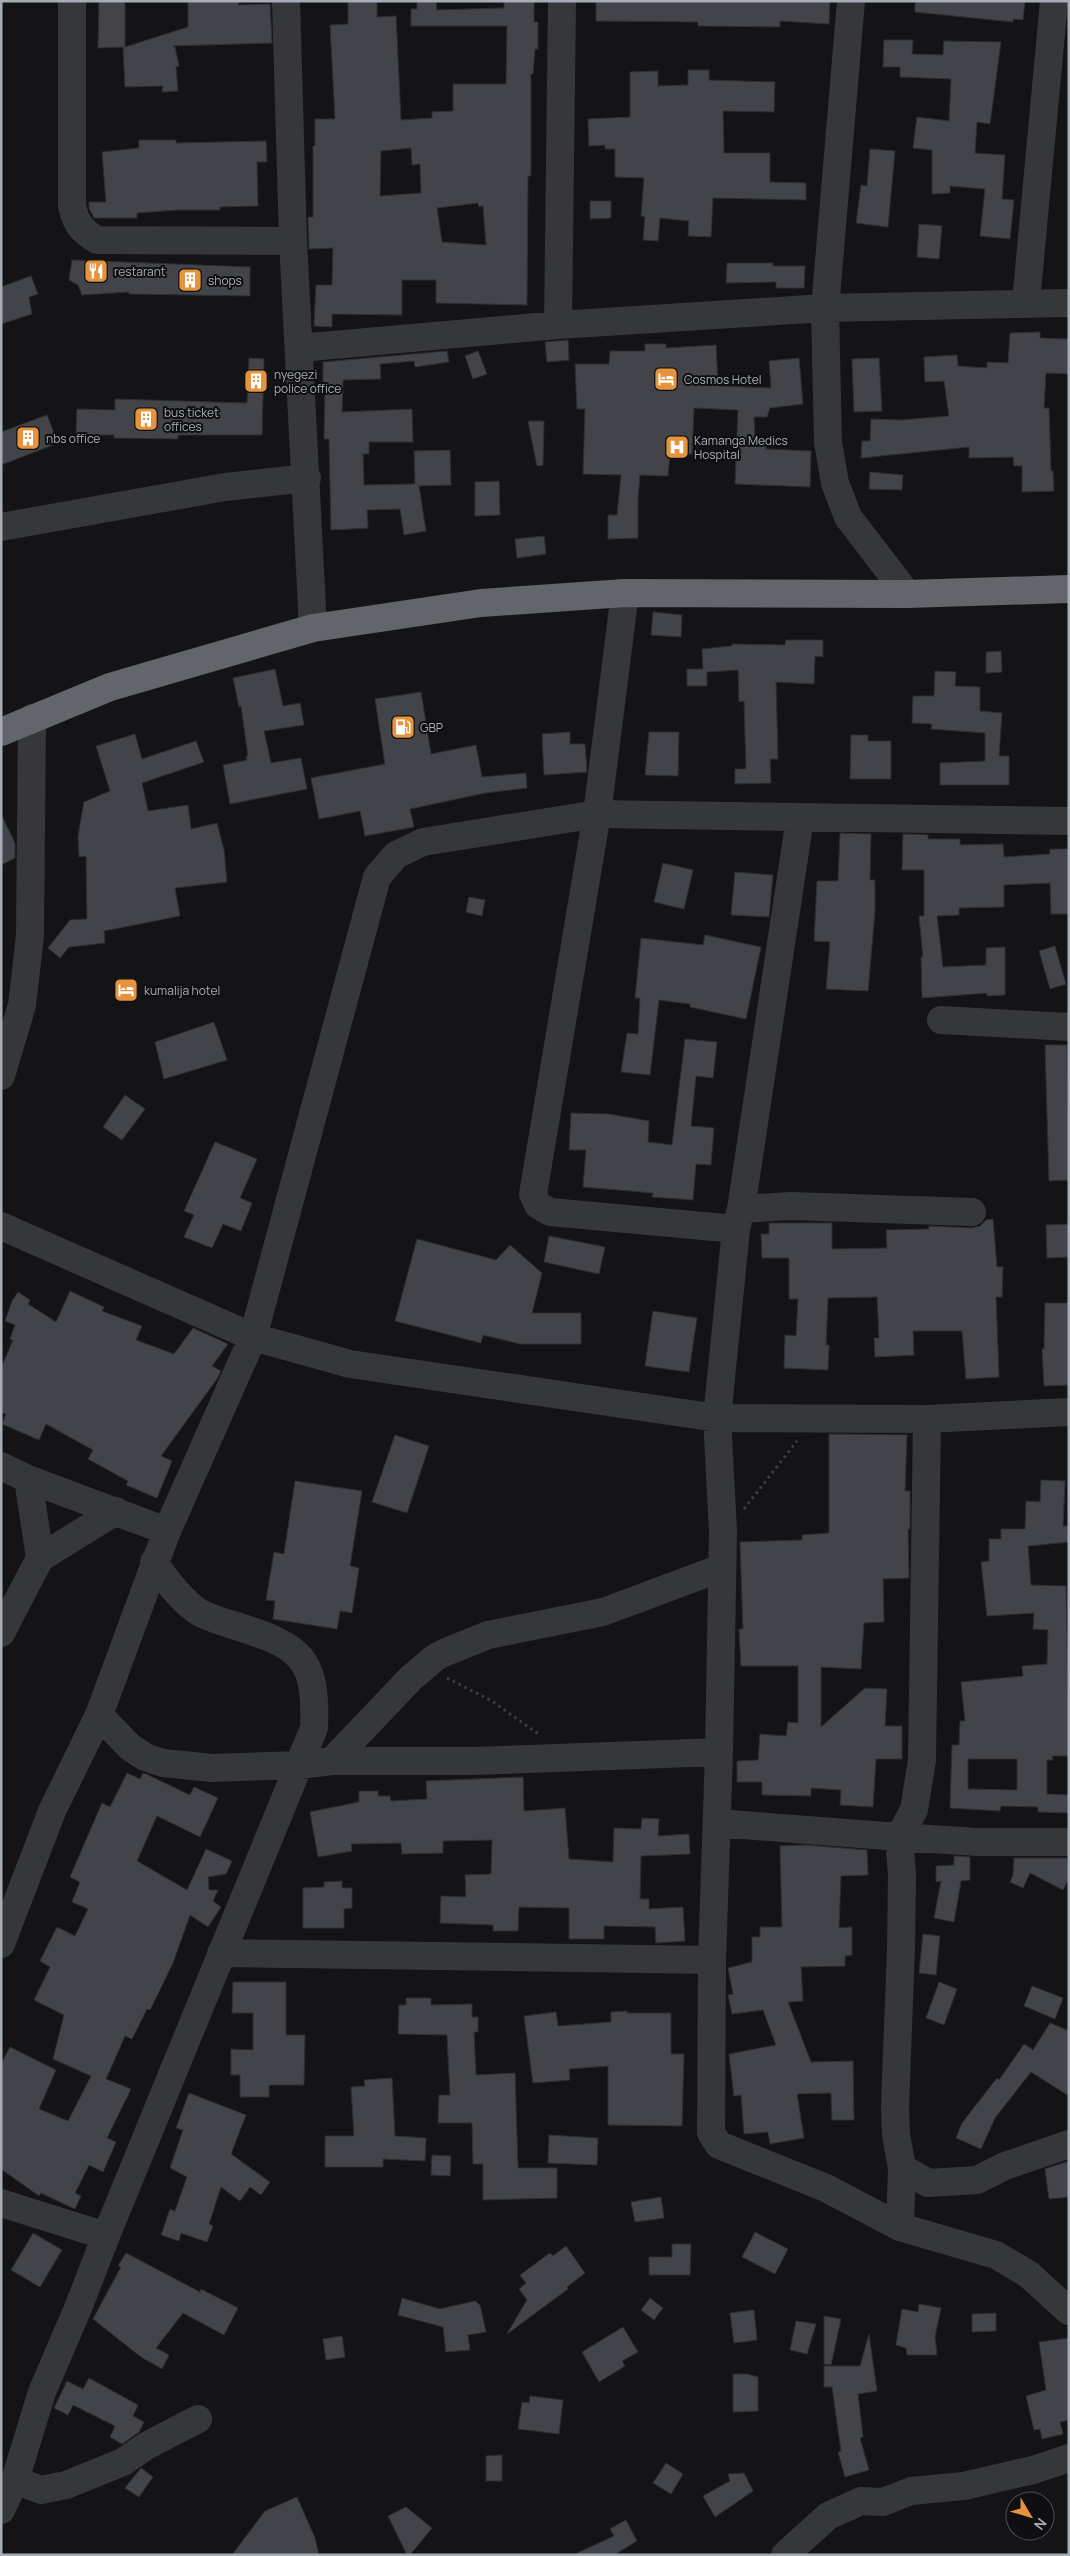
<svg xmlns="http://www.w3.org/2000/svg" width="1070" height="2556" viewBox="0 0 1070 2556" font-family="Manrope,sans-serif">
  <rect width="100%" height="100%" fill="#141416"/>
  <path fill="#434449" stroke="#2e2f32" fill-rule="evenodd" d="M99,1H125V47L188,27V1H239L238,5L270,4L272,43L173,46L175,47L179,66L176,67L178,91L162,92L163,86L125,87L123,47L98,48Z
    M348,1H377V17L396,16L401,120L432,118V112L453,111V84H506L507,26H411V9H417V1H436L437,10L504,8V1H534V22H538V49H535L533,74H531V176H528L527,305L436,303V280H402V315L332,314V327L314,326L316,285H332L333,248L309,249L308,217H313V146H315V119H335L330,25L348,24ZM411,148L412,165L420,164L421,193L380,196L381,151ZM478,203L479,207L483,206L486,245L442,242L437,208Z
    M596,1H830L829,24L780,21V27L698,26V22L596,21Z
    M915,1H1025L1023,20L1013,19V22L915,12Z
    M884,40H913L912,54L943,55L944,41L1001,42L990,124L977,122L975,153L1005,155L1002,199L1014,200L1010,239L980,236L985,189L950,186V193L932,194V150L913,148L917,117L949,121L951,79L900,77V67H883Z
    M688,70H709V80L775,82L774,112L723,111L724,153H770V182L806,183V200L713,198L711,237L688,236L689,221L660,218L658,241L643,240L645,217L641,216L644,178L615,177V149H605V145L589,146L588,119L630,117V72L658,71V86L688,85Z
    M139,140H176V143L266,141L267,162H257L258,206L220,207V210H177L137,213V218H94L89,208V202H106L102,152L139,148Z
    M870,149L895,151L888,227L856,223L861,185L867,186Z
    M590,201H611V218L590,219Z
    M919,224L942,226L939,259L917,257Z
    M72,260L250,267V296L129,294V292L82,295L78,285L69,280Z
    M727,263H773V266H805L804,288H776V282L726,283Z
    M31,276L38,294L29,297L32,314L1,324V287Z
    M1040,332V338L1069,339V374L1046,373L1044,408H1049L1051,471H1053L1054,491L1022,492V466H1014L1013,457L969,458V447L861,458L862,441H870L871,419L902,420L949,416L944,381L925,382L924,357L957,355L958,366L987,368V362L1008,363L1010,333Z
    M568,340L569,360L547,362L545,342Z
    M645,344H666V348L716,345L718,386L771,388L769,361L799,358L803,404L770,408L767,417H754L755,440H766V449L811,451L810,487L735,484L738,410L694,408L692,454H670L668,476L640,475L638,499V538L608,539V515H617L621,475L583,474L585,409H577L575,364H609L610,351H645Z
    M447,351L449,362L415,367L414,361L380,364L381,379L343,380L342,412L412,409L413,442H369V454H363L364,485L415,484L414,451L450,450L451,485L419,486L426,531L404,535L400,509L367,510L368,528L331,530L329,439H324L325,394H323V362Z
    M478,351L487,374L473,379L465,356Z
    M249,358L264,359L262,435H178V439L114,438V435H76L77,409L115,410V399L247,403Z
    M879,358L882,411L854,412L852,359Z
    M47,415L58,443L1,465V432Z
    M528,421H544L543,465L537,466Z
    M870,472L903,475L902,490L869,489Z
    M499,481L500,515L475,516V482Z
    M544,536L546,554L517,558L515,539Z
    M653,612L682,615L681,637L651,635Z
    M786,640H823V657L815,656L814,684L776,682L778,759H770L771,783L735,784V769H746L744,701L739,702L738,670L707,672V686H687V669H703L702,649L732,646V644L785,645Z
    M1001,651L1002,672L986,673V652Z
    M275,669L283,706L300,703L304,725L264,731L271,763L301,758L307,789L230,804L223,765L247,760L246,756H248L241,706L239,707L233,678Z
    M935,671L956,672L955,686L980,687V711L1002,713L999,756H1009V785H940V763L985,761V733L931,729L932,724L912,723L913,696H934Z
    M421,692L431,754L476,745L482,777L526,773L527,788L485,793L410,809L414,827L365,836L360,811L319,819L311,778L385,764L375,699Z
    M570,732V744H585L587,772L544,775L542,734Z
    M649,732H679L678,776L645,775Z
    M135,734L142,759L196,741L204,762L142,783L148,811L188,805L191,829L217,823L224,850L227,882L175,888L180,916L104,931L105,943L69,947L60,958L48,948L70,920L87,919L86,856L79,857L78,836L84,802L110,791L96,746Z
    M851,735H868V741H891V779H850Z
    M1,814L15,843V858L1,865Z
    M840,833L871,834L870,880H875V911L868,991L826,989L830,942L814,941L817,881H838Z
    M903,834L928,835V839H960V845L1003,844L1004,857L1050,854V849H1069V914H1051L1050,883L1004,885V907L959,908V915L937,916L943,967L986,965V948L1005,947V995L987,996V993L922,998L921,957H923L919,916H924V870H902Z
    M663,863L693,870L684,909L654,902Z
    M735,872L773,875L769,917L731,915Z
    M469,897L485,900L482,916L466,912Z
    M705,935L761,947L746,1019L690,1007V1004L659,1000L650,1075L621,1072L627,1033L638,1034L640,998H635L641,938L703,945Z
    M1055,946L1066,984L1050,989L1039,951Z
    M214,1022L227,1060L164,1079L155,1042Z
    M685,1039L717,1042L713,1078L696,1076L691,1126L714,1128L711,1165L696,1164L693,1200L652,1197L653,1193L583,1187L586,1150H569L571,1113L609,1114L649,1121L648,1142L672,1145Z
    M1045,1045H1067L1069,1180L1049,1181Z
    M125,1095L145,1109L122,1140L103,1127Z
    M215,1142L257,1159L240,1198L252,1203L241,1231L223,1224L212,1248L184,1237L194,1215L184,1211Z
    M993,1219L997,1267H1003L1002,1297H996L999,1377L966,1379L962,1331H913L914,1355L875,1357L874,1338H879L877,1297L828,1298L826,1345H829L828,1370L784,1368L785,1335L796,1336L798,1299H789V1258H762L761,1234H769V1223H832V1249L887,1248L886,1230L929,1229V1226L971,1228L980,1226L986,1220Z
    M1069,1224V1257L1047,1258L1046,1225Z
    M549,1236L605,1247L599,1274L544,1262Z
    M417,1239L496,1260L510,1245L542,1273L532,1313H581V1344H520L483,1335L481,1343L395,1321Z
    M70,1291L104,1307L102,1311L142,1326L136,1340L174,1354L193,1328L228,1344L212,1366L221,1371L217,1379L161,1456L172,1461L157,1498L126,1485L128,1481L88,1459L93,1450L46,1424L39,1440L2,1424L6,1414L1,1412V1368L13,1340L10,1339L15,1325L5,1321L12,1301L18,1292L30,1300L28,1304L56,1322Z
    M1045,1303H1069V1385L1044,1386L1042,1349H1044Z
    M653,1311L697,1318L689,1372L645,1366Z
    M829,1434L907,1435L905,1491H910V1529H908L909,1578L883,1579L884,1622L864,1623L861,1669L821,1667V1727L865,1688L887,1689L885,1726H902V1759H876L873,1807L840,1805L841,1790L811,1788V1796L762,1795V1782H737V1761L758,1760L760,1734L786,1736L788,1722L798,1723V1666H741L739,1629H743L740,1542L802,1540V1535L829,1533Z
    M395,1435L429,1446L407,1513L372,1502Z
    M1041,1480L1065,1481L1063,1526H1069V1542L1028,1546L1031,1585L1066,1586L1069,1756H1052L1053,1760H1047V1794L1069,1795V1813L1038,1812V1807L1001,1806L1000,1811L950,1808L952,1745H959L960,1721H965L961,1682L1023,1676L1022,1666L1047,1664L1048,1630L1033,1629L1034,1613L987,1616L981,1562L989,1561V1539H1001V1529H1025L1026,1501L1040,1502ZM968,1759H1017V1790L968,1789Z
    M295,1481L362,1491L350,1566L359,1568L352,1613L340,1611L337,1629L273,1619L275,1601L266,1600L274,1552L284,1554Z
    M127,1773L140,1779L143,1773L148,1775L190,1795L194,1787L218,1798L200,1837L157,1816L137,1861L187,1890L206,1849L232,1861L226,1874L208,1877L209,1890H218L213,1901L221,1907L208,1927L190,1915L173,1963L150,2010L147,2009L132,2039L125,2036L106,2079L131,2089L107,2138L116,2142L103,2172L89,2165L75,2193L81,2196L75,2209L41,2193L39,2196L1,2169V2064L10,2047L56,2070L39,2109L68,2121L91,2076L53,2059L64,2015L34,2000L50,1967L40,1961L57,1927L75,1936L88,1909L72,1902L80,1882L70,1877L102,1803L110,1807Z
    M523,1777L524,1811L565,1808L569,1859L613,1862L614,1828L641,1829L642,1818L659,1819L658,1836L689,1834L690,1854L641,1856L640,1899H649V1909L683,1907L685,1941L656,1943L655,1927L604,1926V1939H569V1908L519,1907L518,1931H493V1925L440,1923L441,1896L466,1897L465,1875L491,1874L492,1840L443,1841V1853L402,1854L401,1843L351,1844L352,1851L318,1857L310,1812L359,1802V1791H378V1796H390L391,1801L427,1799L426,1781Z
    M805,1845L867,1850L868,1875L841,1876L839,1928L852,1927V1955L845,1956V1966L801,1967L803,2001L788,2002L811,2062L853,2061L854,2120H832L831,2093L797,2094L804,2138L770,2144L768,2132L744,2134L741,2095L734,2096L729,2054L776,2045L763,2010L732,2014L728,1995L733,1994L728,1968L752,1962V1937H760V1927H782L780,1846Z
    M954,1856L970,1857V1880L961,1881L954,1922L934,1918L941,1881L936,1882V1866L954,1865Z
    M1014,1858H1067L1069,1878L1063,1890L1030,1873L1023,1888L1010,1882L1013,1875Z
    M342,1881V1888H352V1908L344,1909V1928H303V1888L324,1887V1882Z
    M923,1934L940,1936L936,1975L919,1973Z
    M233,1982H286V2035H305L304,2085H269V2097H240V2075H231V2049L253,2050V2013H232Z
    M939,1982L957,1989L944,2025L926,2018Z
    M1032,1986L1063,1998L1055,2019L1024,2006Z
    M406,1998H431V2005L472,2004V2017H478V2032H474L476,2075L515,2073L518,2168H557V2198L483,2200V2164H473L472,2123H438L439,2095H450L447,2035L398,2034L399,2005H406Z
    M627,2011V2013H671V2054H684L682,2126L608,2125V2066L569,2069L570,2080L533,2083L524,2016L556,2012L558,2026L611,2022V2012Z
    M1050,2023L1069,2031V2096L1031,2072L995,2118L981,2149L956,2138L962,2123L997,2078L999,2080L1024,2044L1033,2050Z
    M392,2078L395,2136L426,2138L425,2161L383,2159V2167H325V2136H354L351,2087L365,2086L364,2080Z
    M189,2093L246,2115L231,2154L270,2182L261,2195L250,2187L240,2201L221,2187L209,2224L213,2226L207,2242L181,2233L179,2241L161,2235L170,2209L175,2211L187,2177L170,2168L183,2130L176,2128Z
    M549,2135L598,2138L597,2165L548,2163Z
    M432,2155L451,2156L450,2176L431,2175Z
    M1069,2161V2197L1049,2199L1045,2169Z
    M661,2197L664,2218L635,2222L631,2202Z
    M755,2232L788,2249L775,2274L742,2257Z
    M33,2233L62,2250L40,2287L11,2270Z
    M672,2244H691L690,2275H649V2257H672Z
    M566,2246L585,2273L567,2287L568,2289L507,2334L527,2300L519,2289L526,2283L520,2275L550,2253L553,2256Z
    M126,2253L200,2292L201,2289L238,2308L224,2335L183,2313L156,2348L169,2355L162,2369L141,2357L93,2319L121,2267L118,2266Z
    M402,2298L440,2309L475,2301L480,2305L486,2332L468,2335L470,2350L446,2352L443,2327L398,2315Z
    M650,2298L663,2308L654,2320L641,2310Z
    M919,2304L941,2308L935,2336L937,2355H907L906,2348L896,2345L902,2309L918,2312Z
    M754,2310L757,2340L734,2343L730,2313Z
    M996,2313V2331L972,2332V2314Z
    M824,2316L841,2319L831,2365L824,2364Z
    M796,2321L816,2324L807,2354L790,2350Z
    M623,2327L638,2352L622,2361L625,2366L599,2382L582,2352Z
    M869,2334L877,2391L858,2394L863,2437L860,2438L869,2470L845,2477L838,2452L841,2451L832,2387H824V2366H860Z
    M342,2336L345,2357L326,2360L323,2339Z
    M1069,2338V2420L1060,2422L1063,2434L1042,2439L1040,2429L1034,2430L1026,2396L1046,2390L1039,2342Z
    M733,2374H747L758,2377V2411L733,2412Z
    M89,2378L138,2405L133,2416L144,2422L139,2432L122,2444L110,2437L115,2426L73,2405L68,2415L54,2408L67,2381L83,2389Z
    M530,2396L563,2400L559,2434L518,2429L522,2402L529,2403Z
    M502,2455V2481H486V2456Z
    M666,2463L683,2474L671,2494L653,2483Z
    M141,2468L153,2477L139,2497L125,2488Z
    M744,2473L753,2491L715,2517L703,2496L730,2481L728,2474Z
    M297,2497L315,2538L319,2555H232L265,2511Z
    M406,2507L432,2528L410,2555H407L388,2516Z
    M626,2520L637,2541L614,2555H573L614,2536L610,2529Z"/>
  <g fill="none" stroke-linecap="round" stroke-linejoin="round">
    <path stroke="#3b3e41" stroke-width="3" stroke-dasharray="2.5 4" stroke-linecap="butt" d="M744,1509L797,1441
      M447,1678L492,1701L541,1736"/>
    <path stroke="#35373a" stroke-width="28" d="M72,1V206C76,224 82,231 97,240L293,241
      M286,1L293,241L313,628
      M851,1L825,308L828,442L835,483L848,517L907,594
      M1026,302L1054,1
      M558,325L562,1
      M299,348L558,325L825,308L1069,303
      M1,527L225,487L307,478
      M625,593L597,814L533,1194L538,1205L550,1212L736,1229
      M800,818L741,1209L736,1229L717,1418L723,1531L719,1752L712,1960L711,2133L719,2145L826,2188L900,2227L996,2255L1028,2274L1069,2311
      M941,1020L1069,1027
      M1,1076L22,1005L30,936L32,718
      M741,1209L791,1206L972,1212
      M1,1226L253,1337L350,1364L717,1418L927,1419L1069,1412
      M1,1466L28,1479L167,1531
      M40,1558L116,1511
      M1,1633L40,1558L28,1479
      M99,1715L130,1747L145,1757L163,1763L212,1768L300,1765L332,1761H473L719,1752
      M332,1761L411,1678L436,1657L446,1652L488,1635L603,1612L721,1568
      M717,1823L899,1837L914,1810L922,1760L927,1419
      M1,1944L52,1811L99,1715L167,1531L253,1337L377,877L396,855L423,842L597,814L1069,821
      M221,1953L712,1960
      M902,2168L928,2183L977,2180L1005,2166L1069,2144
      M1,2203L106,2236L314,1728C317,1658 301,1646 236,1626C224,1622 208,1618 197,1611C179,1598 166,1580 154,1562
      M900,2227L902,2168L896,2135L895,2107L901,1948L902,1874L899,1837L978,1842H1069
      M15,2480L41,2490L66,2485L123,2462L146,2446L198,2419
      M1,2510L15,2480L42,2392L78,2308L106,2236
      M785,2555L828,2516L861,2501L883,2502L911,2491L964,2486L1033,2470L1069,2458"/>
    <path stroke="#62666b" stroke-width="28" d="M1,732L110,687L313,628L481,603L625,593L907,594L1069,589"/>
  </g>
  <defs>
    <g id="restaurant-square" transform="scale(1.25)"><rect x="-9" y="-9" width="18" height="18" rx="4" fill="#e5943d" stroke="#0f0f11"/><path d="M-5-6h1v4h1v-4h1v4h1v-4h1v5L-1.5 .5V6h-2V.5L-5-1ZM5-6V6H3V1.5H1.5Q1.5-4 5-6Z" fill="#fff"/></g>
    <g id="building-square" transform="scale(1.25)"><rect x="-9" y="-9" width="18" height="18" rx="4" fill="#e5943d" stroke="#0f0f11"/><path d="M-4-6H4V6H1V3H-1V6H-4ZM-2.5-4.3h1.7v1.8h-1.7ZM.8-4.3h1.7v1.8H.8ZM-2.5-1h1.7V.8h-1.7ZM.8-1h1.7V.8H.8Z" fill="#fff"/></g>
    <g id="hotel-square" transform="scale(1.25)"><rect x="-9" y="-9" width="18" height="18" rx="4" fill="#e5943d" stroke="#0f0f11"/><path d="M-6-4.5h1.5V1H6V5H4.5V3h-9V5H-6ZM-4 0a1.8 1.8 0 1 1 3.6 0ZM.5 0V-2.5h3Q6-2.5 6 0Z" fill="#fff"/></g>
    <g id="hospital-square" transform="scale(1.25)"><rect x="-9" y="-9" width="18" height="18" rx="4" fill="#e5943d" stroke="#0f0f11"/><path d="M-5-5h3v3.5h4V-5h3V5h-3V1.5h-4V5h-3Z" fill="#fff"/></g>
    <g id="fuel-square" transform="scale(1.25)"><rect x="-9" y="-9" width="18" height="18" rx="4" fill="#e5943d" stroke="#0f0f11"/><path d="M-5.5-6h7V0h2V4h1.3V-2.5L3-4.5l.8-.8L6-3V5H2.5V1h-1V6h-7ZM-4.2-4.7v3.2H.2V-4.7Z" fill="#fff"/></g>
  </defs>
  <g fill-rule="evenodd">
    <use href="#restaurant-square" x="96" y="271"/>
    <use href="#building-square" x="190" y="280"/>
    <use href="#hotel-square" x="666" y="379"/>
    <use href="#building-square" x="256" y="381"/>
    <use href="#building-square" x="146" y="419"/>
    <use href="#building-square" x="28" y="438"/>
    <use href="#hospital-square" x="677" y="447"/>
    <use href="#fuel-square" x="403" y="727"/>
    <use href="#hotel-square" x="126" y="990"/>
  </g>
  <g text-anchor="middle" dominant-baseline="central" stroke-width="4" stroke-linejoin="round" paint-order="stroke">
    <g font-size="12" fill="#a7adb5" stroke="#0f0f11" text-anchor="start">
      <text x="114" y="271">restarant</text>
      <text x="208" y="280">shops</text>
      <text x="274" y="374">nyegezi<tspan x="274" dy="14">police office</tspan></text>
      <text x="684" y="379">Cosmos Hotel</text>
      <text x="164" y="412">bus ticket<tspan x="164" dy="14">offices</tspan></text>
      <text x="46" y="438">nbs office</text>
      <text x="694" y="440">Kamanga Medics<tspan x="694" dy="14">Hospital</tspan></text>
      <text x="420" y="727">GBP</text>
      <text x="144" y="990">kumalija hotel</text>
    </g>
  </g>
  <rect width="1070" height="2556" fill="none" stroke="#a7adb5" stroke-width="5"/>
  <g transform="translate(1030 2516) rotate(128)"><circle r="24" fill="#0f0f11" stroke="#4c4e53"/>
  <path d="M0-4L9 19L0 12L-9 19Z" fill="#e5943d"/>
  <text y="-8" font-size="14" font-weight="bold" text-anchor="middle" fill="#a7adb5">N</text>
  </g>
</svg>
